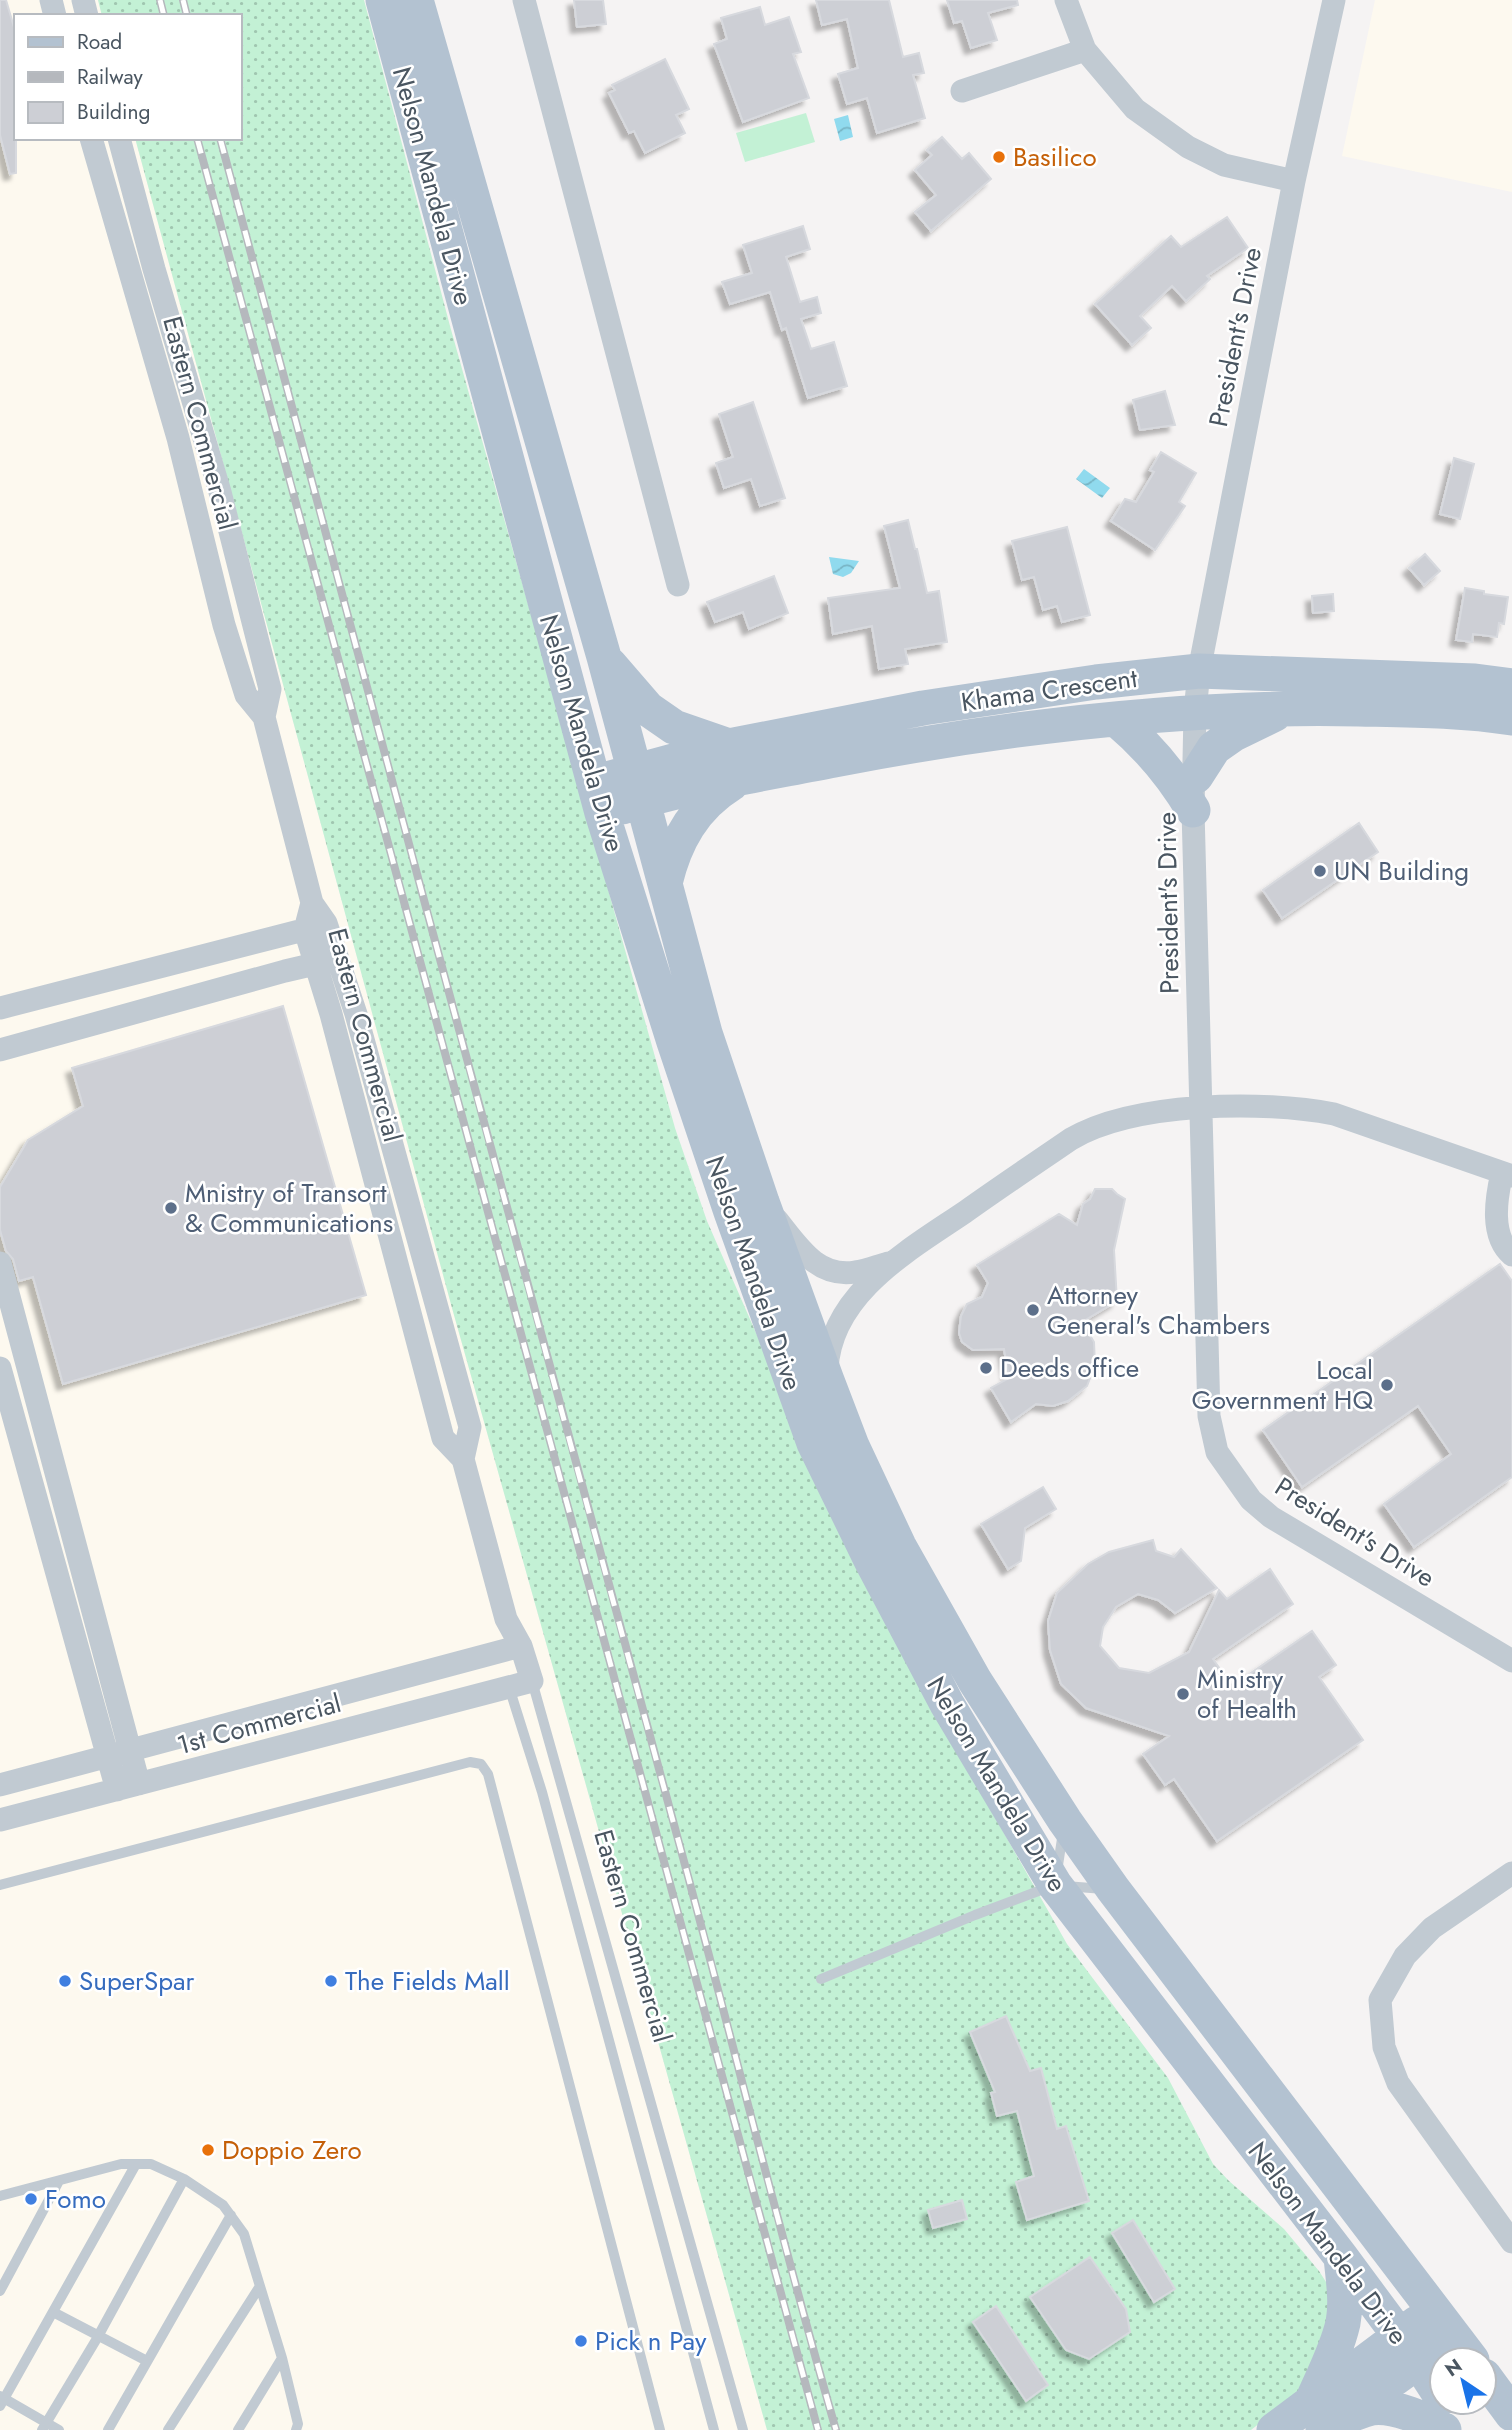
<svg xmlns="http://www.w3.org/2000/svg" width="1512" height="2430" viewBox="0 0 1512 2430" font-family="Jost,sans-serif">
  <defs>
    <pattern id="grass-dots" width="8" height="8" patternUnits="userSpaceOnUse" patternTransform="scale(1.75)"><rect width="8" height="8" fill="#c3f1d5"/><path d="M2 2h.1M6 6h.1" fill="none" stroke="#a0c6b0" stroke-width="1.8" stroke-linecap="round"/></pattern>
    <pattern id="water-waves" width="16" height="10" patternUnits="userSpaceOnUse" patternTransform="scale(1.75)"><rect width="16" height="10" fill="#90daee"/><path d="M0 5q4-4 8 0t8 0" fill="none" stroke="#78b4c4"/></pattern>
    <filter id="shadow"><feDropShadow dx="-6" dy="6" stdDeviation="2" flood-color="#0004"/></filter>
  </defs>
  <rect width="100%" height="100%" fill="#f5f3f3"/>
  <path fill="#fdf9ef" d="M0,0H98L102,16H16V138H135L452,1308L767,2430H0Z
    M1375,0H1512V192L1342,156Z"/>
  <path fill="url(#grass-dots)" d="M98,0H364L450,326L675,1128L707,1221L760,1342L980,1791L1067,1944L1168,2078L1213,2164L1229,2181L1284,2229L1319,2271L1335,2296L1311,2383L1251,2430H767L452,1308L135,138H240V16H102Z"/>
  <path fill="#c3f1d5" d="M806,113L815,142L745,162L736,133Z"/>
  <path fill="url(#water-waves)" d="M848,115L853,137L840,141L834,119Z
    M1084,469L1110,488L1102,498L1076,479Z
    M829,557L859,561L851,573L843,577L833,574Z"/>
  <path fill="#cdcfd5" stroke="#d7d9de" stroke-width="2" filter="url(#shadow)" d="M0,0H6L16,34V173L10,174L0,135Z
    M574,0H603L606,24L577,27Z
    M816,0H889L903,57L919,53L924,73L913,75L925,118L877,133L867,98L847,104L838,74L858,68L847,19L822,25Z
    M947,0H1017L1018,5L988,13L997,40L971,48L962,21L954,23Z
    M760,7L765,25L789,17L801,52L793,54L809,98L743,122L714,44L727,39L721,18Z
    M665,59L689,109L676,115L685,133L645,153L634,131L629,133L609,93L615,90L612,85Z
    M942,137L962,159L969,153L991,179L931,231L915,212L936,195L915,170L932,155L927,150Z
    M1227,217L1248,248L1207,276L1210,279L1186,301L1172,286L1140,316L1151,328L1132,345L1095,304L1171,236L1181,247Z
    M803,226L810,249L786,257L800,302L817,297L821,313L801,319L811,349L834,342L847,386L808,398L786,328L782,330L770,292L730,304L722,282L752,273L743,245Z
    M1165,391L1175,425L1140,430L1133,400Z
    M753,402L785,498L760,506L751,479L724,488L716,463L733,457L719,414Z
    M1161,452L1196,473L1179,502L1185,506L1155,550L1111,521L1125,499L1136,502L1154,472L1150,470Z
    M1454,458L1474,464L1460,519L1440,514Z
    M908,520L915,549H917L927,593L939,591L947,642L905,649L908,664L879,669L872,626L833,634L828,598L900,588L884,526Z
    M1067,527L1090,615L1062,622L1057,606L1043,610L1034,577L1022,580L1012,541Z
    M1425,554L1440,571L1424,585L1409,568Z
    M774,576L788,613L749,629L743,612L715,622L707,602Z
    M1465,588L1484,591V594L1508,597L1504,624L1499,623L1497,637L1473,634L1472,642L1456,640Z
    M1333,594L1334,611L1313,613L1312,596Z
    M1359,823L1378,852L1282,918L1263,890Z
    M283,1006L366,1295L63,1384L33,1277L19,1281L13,1259L6,1251L0,1230V1187L28,1140L83,1106L72,1068Z
    M1095,1189H1112L1117,1194L1125,1199L1114,1250L1117,1301L1082,1322L1094,1342L1095,1365L1087,1386L1068,1401L1053,1406L1036,1404L1011,1422L991,1388L1009,1378L1004,1349L973,1350L962,1342L959,1333L961,1316L967,1304L982,1297L988,1283L977,1265L1059,1214L1077,1225L1083,1204L1090,1199Z
    M1500,1264L1512,1281V1477L1414,1547L1384,1504L1451,1454L1418,1406L1302,1487L1263,1430Z
    M1043,1487L1056,1509L1025,1528L1021,1561L1008,1569L981,1524Z
    M1153,1540L1156,1551L1174,1557L1181,1549L1217,1588L1175,1613L1158,1600L1138,1594L1116,1607L1103,1627L1100,1646L1119,1668L1149,1673L1189,1652L1219,1590L1227,1599L1270,1569L1293,1604L1213,1659L1232,1686L1312,1631L1336,1665L1319,1677L1363,1740L1217,1841L1174,1779L1165,1785L1143,1754L1169,1736L1086,1708L1061,1684L1050,1650L1048,1621L1057,1593L1088,1564L1109,1552Z
    M1006,2016L1030,2071L1041,2068L1057,2129L1066,2126L1089,2201L1027,2220L1016,2182L1034,2176L1017,2111L997,2116L991,2093L995,2092L970,2032Z
    M962,2200L967,2219L933,2228L928,2210Z
    M1133,2220L1175,2289L1154,2302L1112,2233Z
    M1090,2257L1126,2309L1130,2332L1089,2359L1066,2350L1030,2297Z
    M996,2306L1048,2385L1026,2401L973,2322Z"/>
  <g fill="none" stroke-linecap="round" stroke-linejoin="round">
    <path stroke="#c1cad2" stroke-width="10" d="M532,1681L743,2430
      M509,1687L542,1792L714,2430
      M1057,1872L1063,1832
      M0,1885L470,1762L481,1764L488,1774L660,2430
      M1065,1886L1104,1889
      M821,1979L975,1915L1049,1887
      M0,2196L121,2164H151L184,2179L223,2205L244,2234L282,2358L298,2424L296,2430
      M0,2291L59,2181
      M53,2312L147,2361
      M0,2396L59,2430
      M0,2406L136,2164
      M42,2430L96,2340L184,2179
      M108,2430L231,2215
      M168,2430L260,2286
      M238,2430L282,2358"/>
    <path stroke="#c1cad2" stroke-width="23" d="M51,0L55,16
      M83,0L87,16
      M524,0L678,585
      M1066,0L1085,50L1135,109L1188,147L1224,165L1294,181
      M1334,0L1294,181L1199,671L1195,712L1193,810L1209,1416L1217,1452L1251,1500L1271,1517L1512,1661
      M962,91L1085,50
      M119,138L154,269L220,492L270,689L264,717
      M312,903L305,930L331,1014L443,1438L463,1459
      M0,1008L319,926
      M0,1050L285,971L328,961
      M1502,1173C1496,1199 1490,1236 1512,1255
      M777,1220C798,1246 817,1278 855,1272C866,1271 877,1266 888,1263
      M0,1263L139,1784
      M0,1368L117,1790
      M827,1370C830,1294 909,1250 965,1212C1000,1187 1036,1163 1071,1139C1134,1102 1263,1100 1334,1114L1512,1176
      M0,1785L521,1646
      M0,1820L532,1681L521,1646L506,1619L463,1459L470,1427L356,1014L326,923L312,903L264,717L246,695L224,625L178,438L91,138
      M1512,1873L1432,1928L1405,1956L1380,2000L1384,2047L1398,2083L1512,2242"/>
    <path stroke="#b3c2d1" stroke-width="35" d="M383,0L602,813L674,1042L731,1212L814,1443L871,1560L947,1704L1055,1885L1341,2257L1418,2361L1442,2398
      M416,0L604,657L705,1033L762,1202L826,1378L852,1446L899,1546L975,1681L1065,1821L1113,1889L1472,2360
      M610,665L648,709L674,727L729,746
      M1116,719C1148,746 1172,774 1193,810
      M1196,776L1214,748L1234,734L1275,714
      M611,778L729,746L923,708L1096,682L1199,671L1475,681L1512,686
      M622,807C691,785 763,774 834,760C1006,727 1183,705 1359,709C1411,710 1461,710 1512,718
      M665,883C675,841 694,807 731,784
      M1484,2376L1512,2414
      M1313,2399C1324,2374 1337,2349 1343,2323C1347,2301 1343,2279 1341,2257
      M1345,2417C1354,2414 1363,2410 1372,2408C1392,2405 1428,2419 1444,2430
      M1274,2430L1417,2323
      M1323,2430L1437,2348"/>
    <g stroke="#b5b8bd" stroke-width="8">
      <path id="rail" d="M160,0L164,16
        M183,0L187,16
        M197,138L818,2430
        M220,138C373,710 526,1283 682,1854C734,2046 781,2239 836,2430"/>
    </g>
    <use href="#rail" stroke="#fff" stroke-width="5" stroke-dasharray="16" stroke-linecap="butt"/>
  </g>
  <g fill="#e8710a" stroke="#fff" stroke-width="2.5">
    <circle cx="999" cy="157" r="7"/>
    <circle cx="208" cy="2150" r="7"/>
  </g>
  <g fill="#5c6f8a" stroke="#fff" stroke-width="2.5">
    <circle cx="1320" cy="871" r="7"/>
    <circle cx="171" cy="1208" r="7"/>
    <circle cx="1033" cy="1310" r="7"/>
    <circle cx="986" cy="1368" r="7"/>
    <circle cx="1387" cy="1385" r="7"/>
    <circle cx="1183" cy="1694" r="7"/>
  </g>
  <g fill="#3f7fe0" stroke="#fff" stroke-width="2.5">
    <circle cx="65" cy="1981" r="7"/>
    <circle cx="331" cy="1981" r="7"/>
    <circle cx="31" cy="2199" r="7"/>
    <circle cx="581" cy="2341" r="7"/>
  </g>
  <g text-anchor="middle" dominant-baseline="central" stroke-width="5" stroke-linejoin="round" paint-order="stroke">
    <g font-size="26" fill="#c56008" stroke="#fff" text-anchor="start">
      <text x="1013" y="157">Basilico</text>
      <text x="222" y="2150">Doppio Zero</text>
    </g>
    <g font-size="26" fill="#4a5661" stroke="#fff">
      <text transform="translate(433 186) rotate(75)">Nelson Mandela Drive</text>
      <text transform="translate(1235 337) rotate(-79)">President's Drive</text>
      <text transform="translate(200 423) rotate(75)">Eastern Commercial</text>
      <text transform="translate(1049 690) rotate(-8)">Khama Crescent</text>
      <text transform="translate(582 733) rotate(74)">Nelson Mandela Drive</text>
      <text transform="translate(1168 903) rotate(-91)">President's Drive</text>
      <text transform="translate(365 1035) rotate(75)">Eastern Commercial</text>
      <text transform="translate(754 1273) rotate(71)">Nelson Mandela Drive</text>
      <text transform="translate(1355 1532) rotate(32)">President's Drive</text>
      <text transform="translate(259 1724) rotate(-15)">1st Commercial</text>
      <text transform="translate(997 1784) rotate(59)">Nelson Mandela Drive</text>
      <text transform="translate(633 1936) rotate(74)">Eastern Commercial</text>
      <text transform="translate(1328 2243) rotate(53)">Nelson Mandela Drive</text>
    </g>
    <g font-size="26" fill="#4e5e75" stroke="#fff" text-anchor="start">
      <text x="1334" y="871">UN Building</text>
      <text x="185" y="1193">Mnistry of Transort<tspan x="185" dy="30">&amp; Communications</tspan></text>
      <text x="1047" y="1295">Attorney<tspan x="1047" dy="30">General's Chambers</tspan></text>
      <text x="1000" y="1368">Deeds office</text>
      <text x="1373" y="1370" text-anchor="end">Local<tspan x="1373" dy="30">Government HQ</tspan></text>
      <text x="1197" y="1679">Ministry<tspan x="1197" dy="30">of Health</tspan></text>
    </g>
    <g font-size="26" fill="#366cbe" stroke="#fff" text-anchor="start">
      <text x="79" y="1981">SuperSpar</text>
      <text x="345" y="1981">The Fields Mall</text>
      <text x="45" y="2199">Fomo</text>
      <text x="595" y="2341">Pick n Pay</text>
    </g>
  </g>
  <rect x="14" y="14" width="228" height="126" fill="#ffffff" stroke="#b7bbc0" stroke-width="2"/>
  <rect x="28" y="37" width="35" height="10" fill="#b3c2d1" stroke="#b7bbc0" stroke-width="2"/>
  <text x="77" y="49" font-size="21" fill="#4a5661">Road</text>
  <rect x="28" y="72" width="35" height="10" fill="#b5b8bd" stroke="#b7bbc0" stroke-width="2"/>
  <text x="77" y="84" font-size="21" fill="#4a5661">Railway</text>
  <rect x="28" y="102" width="35" height="21" fill="#cdcfd5" stroke="#b7bbc0" stroke-width="2"/>
  <text x="77" y="119" font-size="21" fill="#4a5661">Building</text>
  <g transform="translate(1463 2381) rotate(325)"><circle r="33" fill="#ffffff" stroke="#b7bbc0" stroke-width="2"/>
  <path d="M0-5L12 26L0 18L-12 26Z" fill="#1a73e8"/>
  <text y="-10" font-size="19" font-weight="bold" text-anchor="middle" fill="#4a5661">N</text>
  </g>
</svg>
